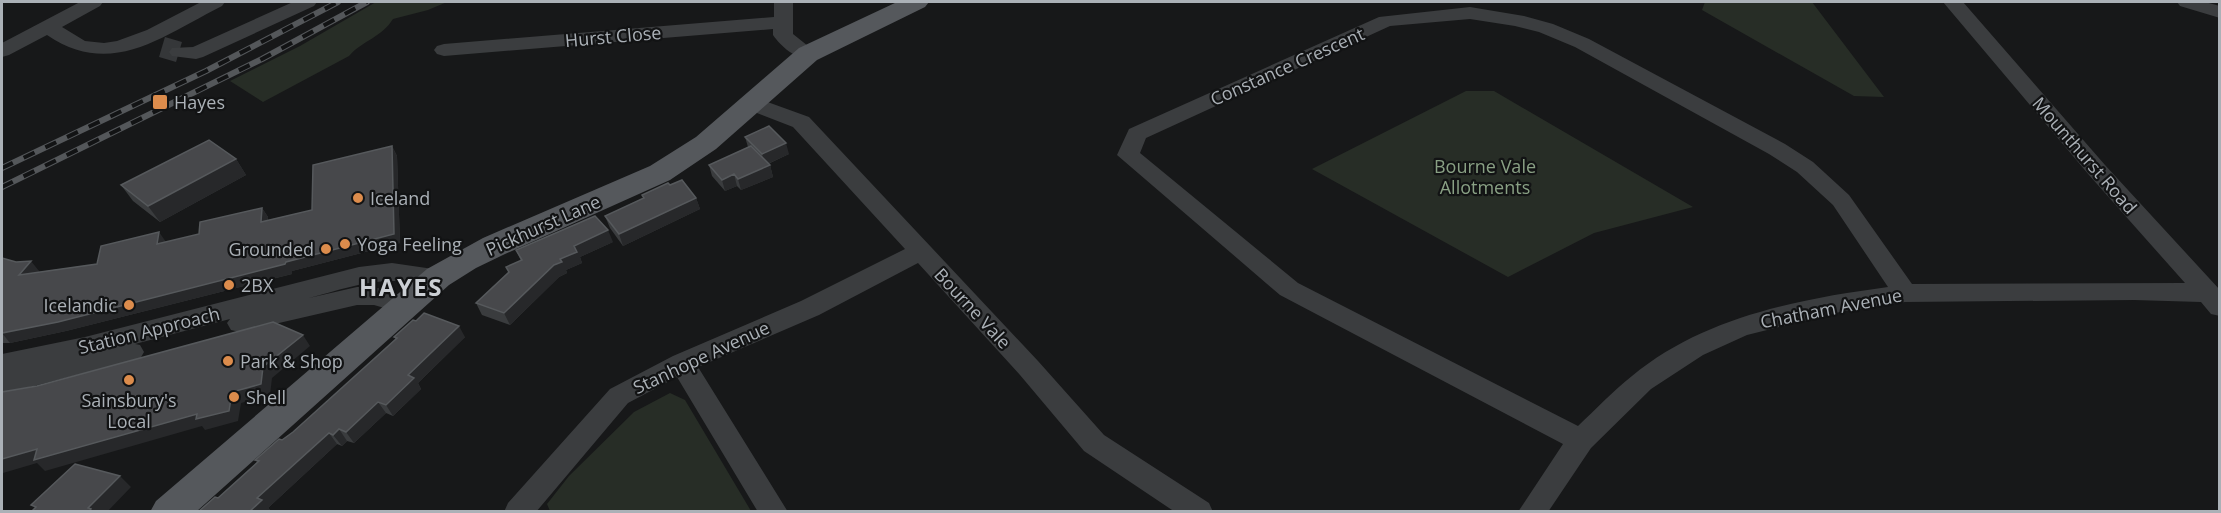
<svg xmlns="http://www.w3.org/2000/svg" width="2221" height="513" viewBox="0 0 2221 513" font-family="'Open Sans',sans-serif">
  <rect width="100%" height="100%" fill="#171819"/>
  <path fill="#272d26" d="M376,2H447L428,10L393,19C381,38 363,40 349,56L263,102L230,81L300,46Z
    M1705,2H1812L1884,97L1854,96L1702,10Z
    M1466,91H1494L1693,207L1594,233L1508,277L1312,169Z
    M670,393L685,400L751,511H550L547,504L569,476L634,412Z"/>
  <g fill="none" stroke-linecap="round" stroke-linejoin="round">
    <path stroke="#353739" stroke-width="21" stroke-dasharray="21 10" stroke-linecap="butt" d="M162,47L179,52"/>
    <path fill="#3b3d3f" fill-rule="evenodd" d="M80,2H103L100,6L62,27L85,41L104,43L117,41L147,30L201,2H225L222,6C162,36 112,79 47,35L9,55L2,57V43Z
      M293,2H317L314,6L203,57L196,59L172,56L169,52L172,48L193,47Z
      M774,2H793V34L818,54L815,58C799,62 782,48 773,35V29L444,56L437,54L434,50L437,46L444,44L774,17Z
      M1943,2H1963L2105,165L2220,290V316L2211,314L2201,302L2134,300L1905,302L1844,311L1747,335L1703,355L1651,389L1591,448L1548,512H1518L1563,444L1280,295L1117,155L1129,129L1379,17L1470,7L1524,16L1553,24L1589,39L1785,144L1813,162L1849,195L1912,284L2185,283L2089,175ZM1470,19L1515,26L1539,32L1575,47L1769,154L1797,172L1833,205L1888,287C1799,299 1703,317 1632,376C1613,391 1596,409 1578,426L1298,283L1140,153L1146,138L1390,26Z
      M2177,2H2205L2220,6V18L2180,6Z
      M751,96L809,117L1038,361L1104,435L1209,503L1213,512H1175L1084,451L1020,375L918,263L819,315L698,367L788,512H758L677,377L628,403L536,512H504L508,503L610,389L673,356L801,301L905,249L793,127L744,108L740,103L744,98Z
      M392,263L447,271L450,277L447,283C429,289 410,280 391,281C364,281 336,291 309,298L357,287H374L414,299L417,305L414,311L405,314L374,305H357L240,332L231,330L227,323L230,319L135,344L140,345L144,352L140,359L2,394V354L85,337L359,267Z"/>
    <path fill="#55585c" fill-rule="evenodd" d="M897,2H929L925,7L817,60L716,149L670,180L505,254L476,268L449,285L196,512H150L156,501L427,269L483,238L650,166L696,137L799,48Z"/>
    <g stroke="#54575a" stroke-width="6">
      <path id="rail" d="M2,168L206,71L338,2
        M2,187L262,59L367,2"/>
    </g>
    <use href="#rail" stroke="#121314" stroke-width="4" stroke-dasharray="12" stroke-linecap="butt"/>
  </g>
  <path fill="#3a3c3e" d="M745,137L789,154L768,164L770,165L773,177L741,190L737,186L725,191L712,176L709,165L748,147Z
    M392,146L397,156L400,243L292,271V274L66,331L10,343H2V258L16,262L39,271L38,272L97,264L166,242L199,234L262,208L268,217V220L312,210Z
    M236,159L246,175L160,222L133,201L121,185Z
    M670,185L696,198L700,209L623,246L610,228L605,216L643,198L642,195Z
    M613,242L580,257L582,263L566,270L567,273L559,277L510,325L482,315L476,303L521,261L516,250Z
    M394,337H465L418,383L421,389L393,416L386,413L354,443L347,441L342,446L337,444L268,508L271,511L218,498L257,462L255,460L293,432L396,340Z"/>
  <path fill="#27282a" d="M786,143L789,154L765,165L762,154Z
    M392,146L397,156L400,243L292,271V274L66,331L10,343L2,333L286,262Z
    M236,159L246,175L160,222L148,206Z
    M770,165L773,177L741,190L738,179Z
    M734,174L737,186L725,191L722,180Z
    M696,198L700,209L623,246L619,234Z
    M262,208L268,217L267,232L261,222Z
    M608,230L613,242L580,257L582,263L566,270L567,273L559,277L510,325L504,313L574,246Z
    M159,232L166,242L157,244Z
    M31,261L39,271L27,285L19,275Z
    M459,326L465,337L418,383L421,389L393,416L386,405L408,375Z
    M303,335L310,346L272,378L270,395L241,403L238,421L205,430L202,426L45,471L37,463L3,473L2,472V457L232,392Z
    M378,402L386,413L354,443L346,432Z
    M339,429L347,441L342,446L333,435Z
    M329,433L337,444L268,508L271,511L249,512L257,498Z
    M120,476L131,487L107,512H89L88,508Z"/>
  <path fill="#47484b" stroke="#56595c" stroke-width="1.5" d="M769,126L786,143L762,154L745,137Z
    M209,140L236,159L148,206L121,185Z
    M392,146L394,234L286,262L285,264L58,322L2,333V258L16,262L31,261L19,275L97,264L101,246L159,232L157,244L199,234L200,222L262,208L261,222L312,210L313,165Z
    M751,146L770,165L738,179L734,174L722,180L709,165Z
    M682,180L696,198L619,234L605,216L644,198L642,195L668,183L670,185Z
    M595,216L608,230L574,246L577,252L560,259L562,262L554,265L504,313L476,303L509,272L506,267L522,260L516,250Z
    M424,313L459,326L408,375L414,378L386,405L378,402L346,432L339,429L333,435L329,433L257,498L262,500L249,512H198L215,497L218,498L259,461L255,460L279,439L282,440L293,432L397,338L394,337L413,320L416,321Z
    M273,322L303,335L263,367L261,384L232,392L229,411L196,419L197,414L34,460L37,449L2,459V392L37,386Z
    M75,464L120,476L88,508L91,509L89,512H31L36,507L31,505Z"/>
  <g fill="#dc8c4c" stroke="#121314" stroke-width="2">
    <rect x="152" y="94" width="16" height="16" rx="3"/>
    <circle cx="358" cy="198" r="6"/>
    <circle cx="345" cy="244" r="6"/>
    <circle cx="326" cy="249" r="6"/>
    <circle cx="229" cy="285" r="6"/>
    <circle cx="129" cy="305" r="6"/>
    <circle cx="228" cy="361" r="6"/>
    <circle cx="129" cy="380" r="6"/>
    <circle cx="234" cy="397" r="6"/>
  </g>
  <g text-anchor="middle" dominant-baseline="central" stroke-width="4.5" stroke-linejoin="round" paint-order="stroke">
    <g font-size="18" fill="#abb1b7" stroke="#121314">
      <text transform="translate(613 36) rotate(-5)">Hurst Close</text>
      <text transform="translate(1287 66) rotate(-24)">Constance Crescent</text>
      <text transform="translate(2085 155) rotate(49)">Mounthurst Road</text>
      <text transform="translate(543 225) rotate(-24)">Pickhurst Lane</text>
      <text transform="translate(973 308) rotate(47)">Bourne Vale</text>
      <text transform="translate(1831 308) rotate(-11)">Chatham Avenue</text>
      <text transform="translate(149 330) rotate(-14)">Station Approach</text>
      <text transform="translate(701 357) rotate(-25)">Stanhope Avenue</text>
    </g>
    <g font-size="18" fill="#abb1b7" stroke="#121314" text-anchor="start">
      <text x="174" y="102">Hayes</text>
      <text x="370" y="198">Iceland</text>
      <text x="357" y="244">Yoga Feeling</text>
      <text x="314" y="249" text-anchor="end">Grounded</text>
      <text x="241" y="285">2BX</text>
      <text x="117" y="305" text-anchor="end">Icelandic</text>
      <text x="240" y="361">Park &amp; Shop</text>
      <text x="246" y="397">Shell</text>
      <text x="129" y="400" text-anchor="middle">Sainsbury's<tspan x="129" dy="21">Local</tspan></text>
    </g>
    <g font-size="18" fill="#89a084" stroke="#121314">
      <text x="1485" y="166">Bourne Vale<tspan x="1485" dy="21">Allotments</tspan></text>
    </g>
    <g font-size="24" font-weight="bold" letter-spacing="1.5" fill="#cbcfd4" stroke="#121314">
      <text x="401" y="286">HAYES</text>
    </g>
  </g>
  <rect width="2221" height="513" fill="none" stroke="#abb1b7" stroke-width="6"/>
</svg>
